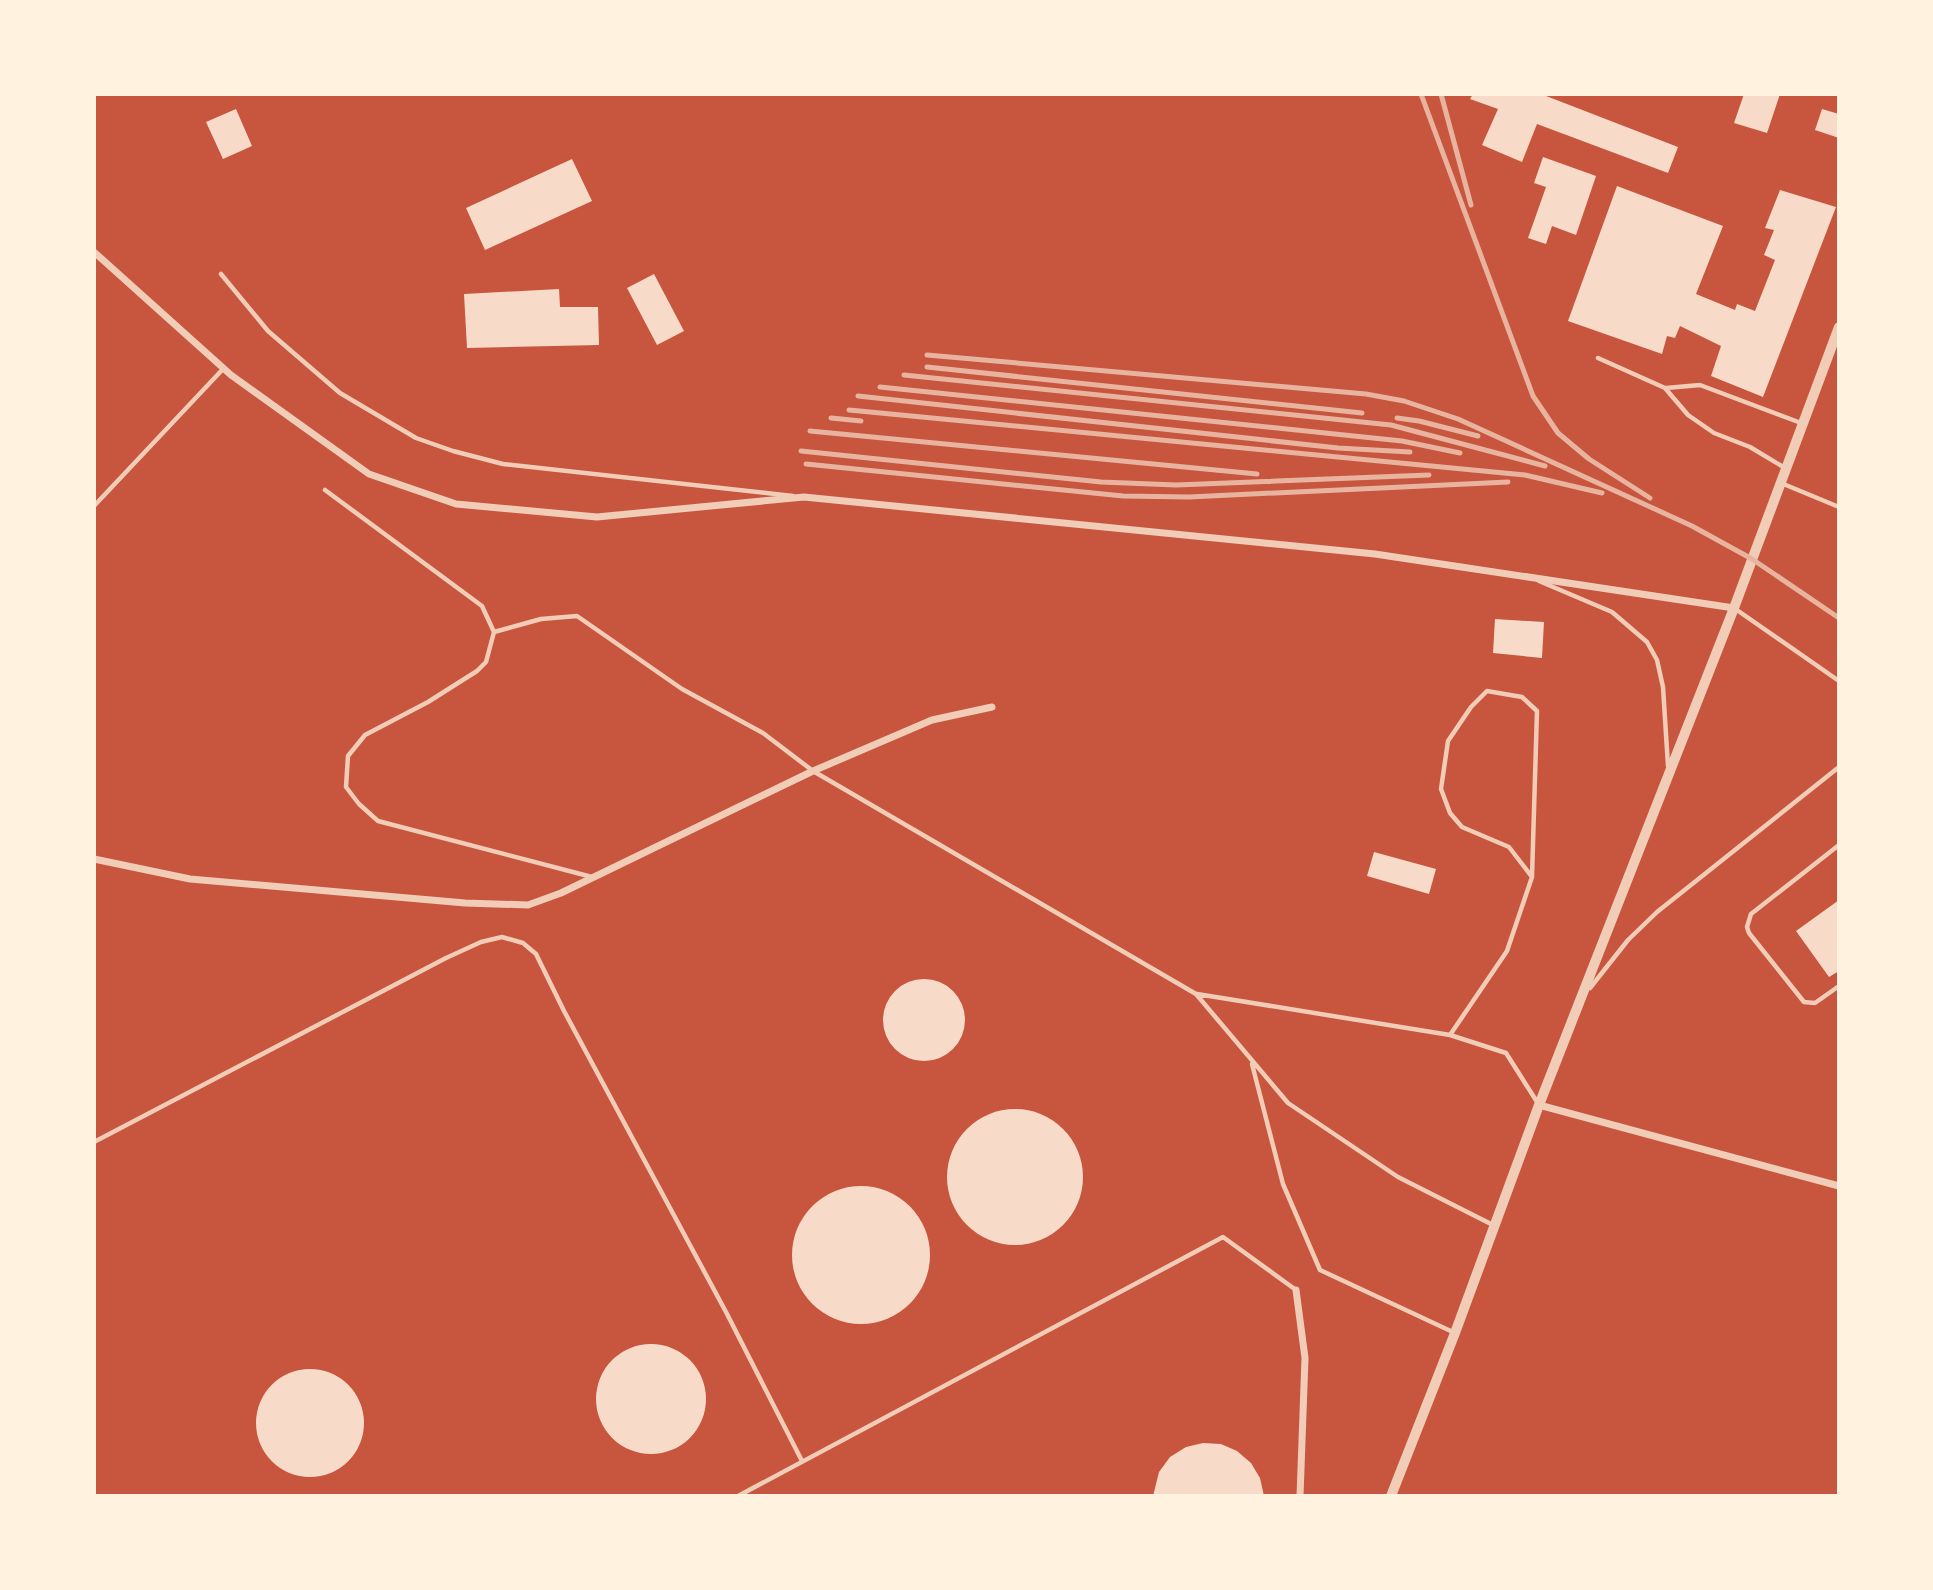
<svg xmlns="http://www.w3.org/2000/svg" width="1933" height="1590" viewBox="0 0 1933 1590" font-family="'PT Sans Narrow',sans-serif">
  <rect width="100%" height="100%" fill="#c8553d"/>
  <path fill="#f7dbc8" d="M1473,94H1541L1678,147L1668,173L1537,124L1522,162L1482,145L1498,109L1470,99Z
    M1744,94H1780L1767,133L1734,123Z
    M236,109L252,146L223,159L206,122Z
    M1822,109L1839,114V138L1815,130Z
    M1543,157L1596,176L1576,235L1552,226L1546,244L1528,238L1546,187L1534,183Z
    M572,159L592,201L485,250L466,208Z
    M1617,186L1723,226L1696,294L1735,310L1737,304L1755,311L1775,260L1764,255L1774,230L1765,228L1780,190L1836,207L1763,397L1711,376L1721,346L1680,326L1675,338L1667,336L1662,354L1568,321Z
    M654,274L684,331L657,345L627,288Z
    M559,289L560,307H598L599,345L467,348L464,294Z
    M1495,619L1544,622L1542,658L1493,653Z
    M1374,852L1436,869L1429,894L1367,876Z
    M1839,900V971L1829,977L1796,931Z
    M883 1020a41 41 0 1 1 82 0a41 41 0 1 1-82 0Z
    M947 1177a68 68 0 1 1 136 0a68 68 0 1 1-136 0Z
    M792 1255a69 69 0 1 1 138 0a69 69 0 1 1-138 0Z
    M596 1399a55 55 0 1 1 110 0a55 55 0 1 1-110 0Z
    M256 1423a54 54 0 1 1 108 0a54 54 0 1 1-108 0Z
    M1203,1443L1221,1444L1237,1451L1251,1463L1260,1478L1264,1496H1153L1159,1472L1170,1457L1186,1447Z"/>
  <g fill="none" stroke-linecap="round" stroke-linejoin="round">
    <path stroke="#f1ccb7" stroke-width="4.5" d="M221,274L268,331L340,393L416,438L453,451L503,464L793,496
      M1598,358L1665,388L1688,415L1714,433L1750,447L1785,468
      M1666,388L1700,385L1801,423
      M1781,483L1839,507
      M325,490L482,606L494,632L486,662L477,671L428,702L365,735L348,756L346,787L359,804L378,821L592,877
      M94,506L223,369
      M1539,581L1612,612L1647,642L1657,660L1663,687L1668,766
      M1734,608L1839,681
      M494,632L541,619L577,616L682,689L763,733L813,771L1196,994L1288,1103L1398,1177L1493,1225
      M1839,845L1751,914L1747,927L1749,933L1804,1002L1815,1003L1839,986
      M1590,988L1628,940L1657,912L1839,767
      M1197,994L1450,1035L1506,1053L1539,1105
      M1450,1035L1507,951L1532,877L1537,711L1522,697L1487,691L1471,707L1448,741L1441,789L1450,813L1462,827L1509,847L1532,877
      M1252,1064L1283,1184L1320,1270L1455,1333
      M94,1142L446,958L481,942L502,937L523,943L536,954L564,1011L726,1312L802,1461
      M738,1496L1223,1237L1296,1290"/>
    <path stroke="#f1ccb7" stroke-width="7" d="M94,252L231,375L369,474L456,504L597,517L804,497L1375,554L1734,608
      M94,859L190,879L465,903L528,905L561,893L813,771L932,720L992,707
      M1539,1105L1839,1186
      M1296,1290L1305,1358L1300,1496"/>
    <path stroke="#f1ccb7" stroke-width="10" d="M1391,1496L1455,1333L1539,1105L1734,608L1839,327"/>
    <path stroke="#e9b49f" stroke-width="5" d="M1421,94L1533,396L1558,433L1589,459L1650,498
      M1441,94L1471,205
      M927,355L1366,394L1404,401L1458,419L1692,526L1752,559L1839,618
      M927,367L1362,413
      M904,375L1391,425L1545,466
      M880,387L1402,441L1460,453
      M858,396L1338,448L1410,452
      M849,410L1525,475L1602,493
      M831,418L861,421
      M1397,418L1419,421L1478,436
      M810,431L1257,474
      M801,451L1101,482L1176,485L1429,475
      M806,464L1123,496L1189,497L1508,482"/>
  </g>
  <rect width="1933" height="1590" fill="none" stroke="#fff3e0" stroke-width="192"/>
</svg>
